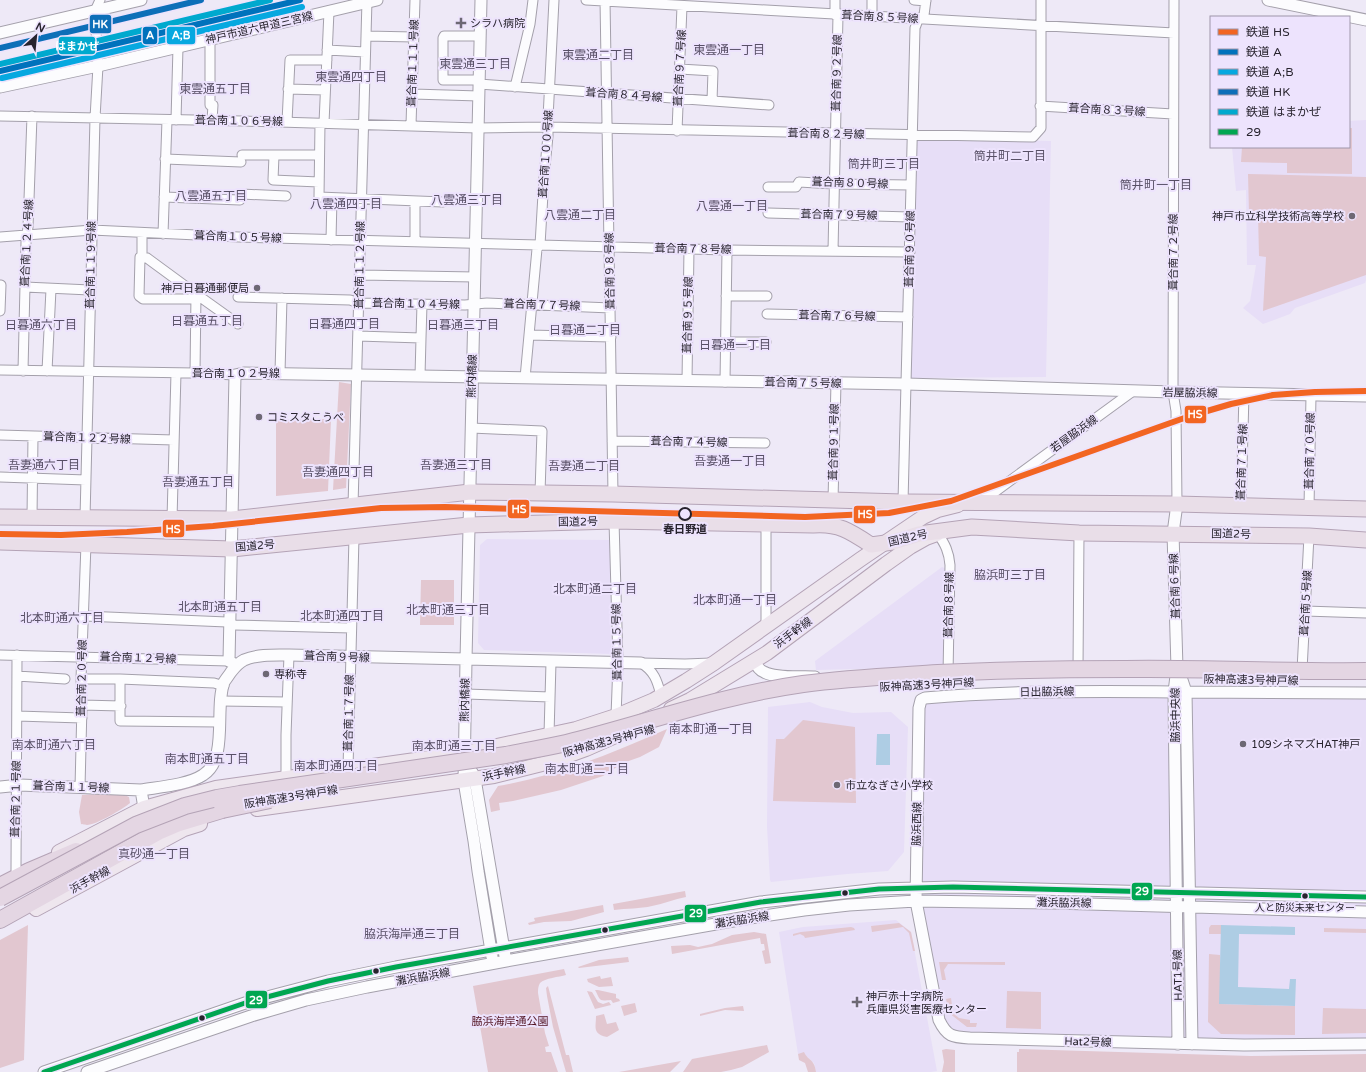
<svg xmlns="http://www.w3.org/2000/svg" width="1366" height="1072" viewBox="0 0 1366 1072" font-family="'Varela Round','Noto Sans JP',sans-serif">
  <rect width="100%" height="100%" fill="#eee9f7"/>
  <path fill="#e7def7" d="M1366,120V280L1365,283L1295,308L1290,314L1263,324L1243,308L1250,301L1256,265H1247L1246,190L1236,191L1232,147H1349V121Z
    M915,138L1051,141L1046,377L911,378Z
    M487,539L610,540L611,654L484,650L478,643L480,545Z
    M942,567L947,569L944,663L941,667L816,670L815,661Z
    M1058,692L1366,693V1044L983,1038L944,1029L916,901L919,708L925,698Z
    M810,702L822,707L853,713L891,712L908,727L904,852L888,871L847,874L771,882L770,880L767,827L768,707Z
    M896,920L911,932L937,1071L931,1072H816L814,1063L807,1057L804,1053L798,1054L779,932L803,927Z"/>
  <path fill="#e2c7d0" d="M1349,128H1352V174L1287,173V163L1241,162L1242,147H1349Z
    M1248,174L1366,177V275L1263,311L1266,257L1259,256L1258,214L1249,213Z
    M339,382L351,384L346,488L333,490Z
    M276,419H331L328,491L276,496Z
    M421,580H454V625H420Z
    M803,720L855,727L856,803L773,801L776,739H784Z
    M667,729L659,747L640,757L623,763L603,776L561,790L513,801L499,803L500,810L491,812L489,800L498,786C557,776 613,753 667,729Z
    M120,793L129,797L130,803C123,809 96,825 87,825C87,825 81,824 81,824L79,812L82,795Z
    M685,891L686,897C674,899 664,904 652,906C640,909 627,908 614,910L613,904Z
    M603,905L604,912L571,921L544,922L529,925L528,923L535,921L534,918Z
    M899,923L911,932L915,951H913L909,933L903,927L872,932L871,926Z
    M28,925L24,1060L0,1068V940Z
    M1211,925H1221V934H1209V928Z
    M851,927L854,928L855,930L805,938L804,936L800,934L793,936V934L801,932Z
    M1324,928L1366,929V933L1324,932Z
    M754,932L766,934L771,963L765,964L762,951L765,950L764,944H761L760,938L672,954L671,946L690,945L698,947L712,944L732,935Z
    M1209,954L1220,955V1004L1295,1006V1035L1221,1034L1208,1022Z
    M628,957L629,962L579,968L578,967L599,960Z
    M939,962H1005V965L948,964L944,970L946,980H942Z
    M564,969L566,975C559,977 545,978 540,983C538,986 538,990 538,993L545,1033L549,1046L545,1047L546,1052H551L558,1072H488L473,986Z
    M600,976L601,979L611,977L613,986L599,987L588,982L587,979Z
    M548,986L566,1055H569L573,1072H566L553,1027L547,996L546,988Z
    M595,990H598L616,994V998L619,999L620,1001L613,1003L611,1000C598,1001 601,1001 595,990Z
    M587,991L592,992L598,1002L603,1004L609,1002L611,1005L595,1009Z
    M1007,991L1041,992V1029L1006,1028Z
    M951,998L953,1013L959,1018L970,1020V1023H977L976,1027H967L949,1013L946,999Z
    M635,1003L637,1012L624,1016L621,1006Z
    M743,1006L744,1011L725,1010L700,1016V1014L725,1008Z
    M1323,1008L1366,1009V1033L1322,1034Z
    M604,1014L607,1024L616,1022L619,1030L607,1037C592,1034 596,1027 596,1016Z
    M767,1045L769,1052L742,1067L731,1070L721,1072H683L692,1059Z
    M946,1049L955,1050V1072H942L944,1062L942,1050Z
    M1019,1049L1251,1056L1366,1054V1072H1017V1052H1019Z
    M804,1052C809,1062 814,1058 816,1072H808L805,1063L799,1060L798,1054Z
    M681,1061L670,1072H619Z"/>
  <path fill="#aecde4" d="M877,734H890V765H876Z
    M1221,925L1295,927V935L1239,934L1238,987L1289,989L1290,979H1296L1295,1006L1219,1004Z"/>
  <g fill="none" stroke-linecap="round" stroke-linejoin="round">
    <g stroke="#a4a0ab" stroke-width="11">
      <path id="minor" d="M586,0L1174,33
        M605,0L613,494
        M872,0V17
        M914,0L926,1
        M1174,0L1173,392L1176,411L1177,504
        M835,15V0
        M366,36L414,37
        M210,40V105H213L212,120
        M327,50L365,52
        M680,69L713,71L712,101
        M479,80H443V38L444,36H480
        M479,84L769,105
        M515,87L530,24L533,0
        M288,89L325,90
        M413,94L479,96
        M1040,106L1173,114
        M0,116L243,121L478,128L548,127L1033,137L1041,128V0
        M176,120L178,47
        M287,122L290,60H327
        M320,123L319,197L443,202
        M324,123L329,11
        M411,125L415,0
        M677,131L682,6
        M242,155H274
        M165,159L241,162
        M319,182L273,180L274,155H319
        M768,187H796L799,182L834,184L911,185
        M241,194L286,196
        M164,197L240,200
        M768,213L910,217
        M142,233V257L147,258L196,294L195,373
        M163,234L167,120
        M0,237L92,230L239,237L540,245L727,250L910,252
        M331,240L332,198
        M415,241V201
        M833,251L838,15
        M142,257H140L139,296L143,299H196
        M360,275L475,277
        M25,287L90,290
        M196,294L238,324
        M726,296H767
        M238,297L350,300L359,303L465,305L487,303L611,308
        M0,311L1,285
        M767,314L908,317
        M529,335L611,337
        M358,336L421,338L422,304
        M725,342H766
        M0,370L195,373L235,375
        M23,371L26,242L28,227L32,116
        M47,371L51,289
        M280,373L282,298
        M420,376L421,338
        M525,378L537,249L540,245L544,177L548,136V118L554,0
        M687,381L689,249
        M725,382L727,250
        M471,428L542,431L540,493
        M0,435L174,440
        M612,441L765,443
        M0,477L86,480
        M833,500L836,383
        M978,501L996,491L1133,391
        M903,502L915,28L918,20L924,15L926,0
        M353,506L367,0
        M1241,506L1244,394
        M1309,508L1311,395
        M32,518L33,436
        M85,518L95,118L98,66L95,11L100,0
        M172,519L176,373
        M614,521L618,663L616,716
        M938,534C945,544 949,552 950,565L948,675
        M1305,611L1366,613
        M84,616L227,622L234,625L351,628
        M766,627V523
        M0,655L229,661
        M641,663L685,664L711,663
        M641,663C654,671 657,680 661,695
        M1078,669L1079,533
        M1302,670L1309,536
        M17,676L65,679
        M81,679H120L214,683L224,686
        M120,679V721L219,722
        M466,694L550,697
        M220,701L287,702
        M82,705L121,706
        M17,716L82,718
        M549,735L551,662
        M348,769L354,537
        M286,778V735L289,655
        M80,788L82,705L81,679L86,544
        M16,870L17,655"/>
    </g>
    <g stroke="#a4a0ab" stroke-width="13">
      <path id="tertiary" d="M481,0L466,660L464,781L474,841L478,871L492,957
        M1268,0L1366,20
        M0,33L141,0
        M0,87L98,66L377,0
        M1177,504L1173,533L1177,668L1174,692L1178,1044
        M754,660C756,665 759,670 764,672C777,679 801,676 815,677
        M236,665L229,661L235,375L244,373L906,384L1173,392L1366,396
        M1178,668L1186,692L1192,1044
        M1174,692C1091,691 1008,691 925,698L921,700L919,708L916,901L939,1020C947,1037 953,1037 970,1038L1244,1045L1366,1044
        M1186,692L1366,693
        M472,772L475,779L505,956
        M0,787L20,785L141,790
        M144,808L141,790C159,787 188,785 203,775C229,759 214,708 224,682C226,679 229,675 231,672C235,667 238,663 244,660C258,654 275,655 289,655L641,663
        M44,1072L248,1002L328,981L396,967L761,902L879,889L953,887L1366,897
        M87,1072L251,1016L306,1000L367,987L506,961L750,918L804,910L849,905L916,901L1053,903L1366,912"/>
    </g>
    <g stroke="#b4a3b6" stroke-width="16">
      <path id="primary" d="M671,709L690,700L767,653L886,564L910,547L926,538L937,534
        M257,809L494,776L550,762L586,749L620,734
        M59,852L144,808L216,788L465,753L576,729L616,716L654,700L686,681L714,663L861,559L923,517L938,510L958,505
        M36,909L184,829L200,824"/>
    </g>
    <g stroke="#b4a3b6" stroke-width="17">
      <path id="trunk" d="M0,517L232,519L470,492L613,494L903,502L1177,504L1366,509
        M0,542L232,549L469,525L614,521L813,525C838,523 850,531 871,545L893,542L919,534L972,527L1079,533L1309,536L1366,540"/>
    </g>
    <g stroke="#b4a3b6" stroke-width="18">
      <path id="motorway" d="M0,886L29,871L76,851
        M0,920L158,832L179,823L222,810"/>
    </g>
    <use href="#minor" stroke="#fcfcfe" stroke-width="9"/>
    <use href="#tertiary" stroke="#fcfcfe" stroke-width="11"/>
    <use href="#primary" stroke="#eee6ee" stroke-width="14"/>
    <use href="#trunk" stroke="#e9dee8" stroke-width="15"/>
    <use href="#motorway" stroke="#e4d6e3" stroke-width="16"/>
    <g stroke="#b4a3b6" stroke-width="18" stroke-linecap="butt">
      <path id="motorway-bridge" d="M222,810L270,800
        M0,898L136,825L185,806L217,798L240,794L506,755C529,750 552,747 574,741C651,721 725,695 803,684C848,678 893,676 938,673C1001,670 1063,669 1126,669C1206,668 1286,672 1366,671"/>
    </g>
    <use href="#motorway-bridge" stroke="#e4d6e3" stroke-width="16"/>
    <g stroke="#ede3fd" stroke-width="8">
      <path id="bus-1" d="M44,1072L248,1002L328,981L396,967L761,902L879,889L953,887L1366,897"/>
    </g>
    <use href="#bus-1" stroke="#00a651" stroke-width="5"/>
    <g stroke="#ede3fd" stroke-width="9">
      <path id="rail-1" d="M0,534L61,535L127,532L213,526L381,508L445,507L805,517L889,513L951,501L1190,416L1231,404L1273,395L1315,392L1366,391"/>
    </g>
    <g stroke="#ede3fd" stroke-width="9">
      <path id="rail-2" d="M0,71L300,0"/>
    </g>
    <g stroke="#ede3fd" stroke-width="9">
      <path id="rail-3" d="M2,78L302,7"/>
    </g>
    <g stroke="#ede3fd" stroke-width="9">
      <path id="rail-4" d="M0,48L201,0"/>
    </g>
    <g stroke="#ede3fd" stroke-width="9">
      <path id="rail-5" d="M0,64L270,0"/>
    </g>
    <use href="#rail-1" stroke="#f26522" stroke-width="6"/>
    <use href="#rail-2" stroke="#0072bc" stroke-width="6"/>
    <use href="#rail-3" stroke="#06a8e0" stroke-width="6"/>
    <use href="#rail-4" stroke="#0d6fb8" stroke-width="6"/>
    <use href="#rail-5" stroke="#00a9ce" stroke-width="6"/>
  </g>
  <g fill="#6d6874" stroke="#ede3fd" stroke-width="1.5">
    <path d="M459 17h4v4h4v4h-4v4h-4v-4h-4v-4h4z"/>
    <circle cx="1352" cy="216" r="4"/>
    <circle cx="257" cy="288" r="4"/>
    <circle cx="259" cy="417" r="4"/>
    <circle cx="266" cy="674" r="4"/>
    <circle cx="1243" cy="744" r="4"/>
    <circle cx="837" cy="785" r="4"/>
    <path d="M855 996h4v4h4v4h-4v4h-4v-4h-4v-4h4z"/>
  </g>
  <circle fill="#ede3fd" stroke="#27232d" stroke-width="2" cx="685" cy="514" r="6"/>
  <g fill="#27232d" stroke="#ede3fd" stroke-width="1.5">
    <circle cx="845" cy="893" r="3.5"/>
    <circle cx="1305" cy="896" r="3.5"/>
    <circle cx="605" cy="930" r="3.5"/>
    <circle cx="376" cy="971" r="3.5"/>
    <circle cx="202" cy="1018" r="3.5"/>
  </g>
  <g text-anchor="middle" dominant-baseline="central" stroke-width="4" stroke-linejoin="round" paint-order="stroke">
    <g font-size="10" fill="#27232d" stroke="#ede3fd">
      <text x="1305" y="908">人と防災未来センター</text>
    </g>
    <g font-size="11" fill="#27232d" stroke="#ede3fd">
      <text transform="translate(880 17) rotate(3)">葺合南８５号線</text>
      <text transform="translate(259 28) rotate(-13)">神戸市道六甲道三宮線</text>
      <text transform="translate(413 63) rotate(-88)">葺合南１１１号線</text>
      <text transform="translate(680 68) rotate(-87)">葺合南９７号線</text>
      <text transform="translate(837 73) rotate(-89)">葺合南９２号線</text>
      <text transform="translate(624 95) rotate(4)">葺合南８４号線</text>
      <text transform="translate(1107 110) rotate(3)">葺合南８３号線</text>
      <text transform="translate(239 121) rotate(1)">葺合南１０６号線</text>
      <text transform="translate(826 134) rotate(1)">葺合南８２号線</text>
      <text transform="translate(546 154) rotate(-86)">葺合南１００号線</text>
      <text transform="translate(850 183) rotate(2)">葺合南８０号線</text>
      <text transform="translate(839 215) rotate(1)">葺合南７９号線</text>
      <text transform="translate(238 237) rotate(2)">葺合南１０５号線</text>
      <text transform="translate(27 243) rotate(-87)">葺合南１２４号線</text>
      <text transform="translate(693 249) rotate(1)">葺合南７８号線</text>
      <text transform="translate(910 249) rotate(-89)">葺合南９０号線</text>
      <text transform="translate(1173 252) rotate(-90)">葺合南７２号線</text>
      <text transform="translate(91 265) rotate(-89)">葺合南１１９号線</text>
      <text transform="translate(360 265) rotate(-89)">葺合南１１２号線</text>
      <text transform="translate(610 271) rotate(-91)">葺合南９８号線</text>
      <text transform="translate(416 304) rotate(1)">葺合南１０４号線</text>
      <text transform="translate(542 305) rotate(2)">葺合南７７号線</text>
      <text transform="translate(688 315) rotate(-89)">葺合南９５号線</text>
      <text transform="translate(837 316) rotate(1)">葺合南７６号線</text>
      <text x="236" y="373">葺合南１０２号線</text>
      <text transform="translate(472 376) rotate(-88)">熊内橋線</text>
      <text transform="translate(803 383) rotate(1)">葺合南７５号線</text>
      <text transform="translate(1190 393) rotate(1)">岩屋脇浜線</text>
      <text transform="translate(1074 434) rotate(-36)">若屋脇浜線</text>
      <text transform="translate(87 438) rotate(2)">葺合南１２２号線</text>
      <text transform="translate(689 442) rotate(1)">葺合南７４号線</text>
      <text transform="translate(834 442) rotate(-89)">葺合南９１号線</text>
      <text transform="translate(1310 451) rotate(-89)">葺合南７０号線</text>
      <text transform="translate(1242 462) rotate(-88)">葺合南７１号線</text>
      <text transform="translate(578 522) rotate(-1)">国道2号</text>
      <text transform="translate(1231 534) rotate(1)">国道2号</text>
      <text transform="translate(908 538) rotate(-13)">国道2号</text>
      <text transform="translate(255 546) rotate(-5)">国道2号</text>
      <text transform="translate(1175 586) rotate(-92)">葺合南６号線</text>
      <text transform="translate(1306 603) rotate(-87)">葺合南５号線</text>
      <text transform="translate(949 605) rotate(-89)">葺合南８号線</text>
      <text transform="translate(793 633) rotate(-36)">浜手幹線</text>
      <text transform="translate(617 642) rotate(-91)">葺合南１５号線</text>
      <text transform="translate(337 657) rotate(2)">葺合南９号線</text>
      <text transform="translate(138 658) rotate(2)">葺合南１２号線</text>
      <text transform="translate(82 678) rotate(-89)">葺合南２０号線</text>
      <text transform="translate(1251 680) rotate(1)">阪神高速3号神戸線</text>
      <text transform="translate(927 685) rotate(-3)">阪神高速3号神戸線</text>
      <text transform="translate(1047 692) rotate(-1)">日出脇浜線</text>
      <text transform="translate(465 700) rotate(-89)">熊内橋線</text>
      <text transform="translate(349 713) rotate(-89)">葺合南１７号線</text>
      <text transform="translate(1175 715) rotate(-90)">脇浜中央線</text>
      <text transform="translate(609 741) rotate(-15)">阪神高速3号神戸線</text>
      <text transform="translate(504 773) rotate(-12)">浜手幹線</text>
      <text transform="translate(71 787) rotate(2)">葺合南１１号線</text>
      <text transform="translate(291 797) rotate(-9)">阪神高速3号神戸線</text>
      <text transform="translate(16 799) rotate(-89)">葺合南２１号線</text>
      <text transform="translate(917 824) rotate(-89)">脇浜西線</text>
      <text transform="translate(90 880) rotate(-28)">浜手幹線</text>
      <text transform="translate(1064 903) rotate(1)">灘浜脇浜線</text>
      <text transform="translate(742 920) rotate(-9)">灘浜脇浜線</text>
      <text transform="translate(1178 975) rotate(-91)">HAT1号線</text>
      <text transform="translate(423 977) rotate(-10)">灘浜脇浜線</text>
      <text transform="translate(1088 1042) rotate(2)">Hat2号線</text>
    </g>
    <g font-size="11" fill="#27232d" stroke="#ede3fd" text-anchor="start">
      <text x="470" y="23">シラハ病院</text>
      <text x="1344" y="216" text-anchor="end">神戸市立科学技術高等学校</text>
      <text x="249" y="288" text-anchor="end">神戸日暮通郵便局</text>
      <text x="267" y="417">コミスタこうべ</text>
      <text x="274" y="674">専称寺</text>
      <text x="1251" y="744">109シネマズHAT神戸</text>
      <text x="845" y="785">市立なぎさ小学校</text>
      <text x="866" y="996">神戸赤十字病院<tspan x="866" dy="13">兵庫県災害医療センター</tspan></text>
    </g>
    <g font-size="11" font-weight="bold" fill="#27232d" stroke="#ede3fd">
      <text x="685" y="529">春日野道</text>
    </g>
    <g font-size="11" fill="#521423" stroke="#ede3fd">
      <text x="510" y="1021">脇浜海岸通公園</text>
    </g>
    <g font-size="12" fill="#585066" stroke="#ede3fd">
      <text x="729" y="50">東雲通一丁目</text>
      <text x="598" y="55">東雲通二丁目</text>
      <text x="475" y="64">東雲通三丁目</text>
      <text x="351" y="77">東雲通四丁目</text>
      <text x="215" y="89">東雲通五丁目</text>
      <text x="1010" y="156">筒井町二丁目</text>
      <text x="884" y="164">筒井町三丁目</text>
      <text x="1156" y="185">筒井町一丁目</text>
      <text x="211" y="196">八雲通五丁目</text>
      <text x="467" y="200">八雲通三丁目</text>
      <text x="346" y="204">八雲通四丁目</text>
      <text x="732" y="206">八雲通一丁目</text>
      <text x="580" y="215">八雲通二丁目</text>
      <text x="207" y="321">日暮通五丁目</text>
      <text x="344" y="324">日暮通四丁目</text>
      <text x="41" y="325">日暮通六丁目</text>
      <text x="463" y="325">日暮通三丁目</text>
      <text x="585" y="330">日暮通二丁目</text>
      <text x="735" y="345">日暮通一丁目</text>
      <text x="730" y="461">吾妻通一丁目</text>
      <text x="44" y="465">吾妻通六丁目</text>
      <text x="456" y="465">吾妻通三丁目</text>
      <text x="584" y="466">吾妻通二丁目</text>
      <text x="338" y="472">吾妻通四丁目</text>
      <text x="198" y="482">吾妻通五丁目</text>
      <text x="1010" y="575">脇浜町三丁目</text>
      <text x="595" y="589">北本町通二丁目</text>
      <text x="735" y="600">北本町通一丁目</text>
      <text x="220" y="607">北本町通五丁目</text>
      <text x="448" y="610">北本町通三丁目</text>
      <text x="342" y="616">北本町通四丁目</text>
      <text x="62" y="618">北本町通六丁目</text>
      <text x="711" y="729">南本町通一丁目</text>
      <text x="54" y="745">南本町通六丁目</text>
      <text x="454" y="746">南本町通三丁目</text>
      <text x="207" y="759">南本町通五丁目</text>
      <text x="336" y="766">南本町通四丁目</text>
      <text x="587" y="769">南本町通二丁目</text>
      <text x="154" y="854">真砂通一丁目</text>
      <text x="412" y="934">脇浜海岸通三丁目</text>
    </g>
  </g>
  <g stroke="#ede3fd" stroke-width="1.5">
    <rect x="89" y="14" width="23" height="20" rx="4" fill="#0d6fb8"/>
    <rect x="142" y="26" width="16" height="19" rx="4" fill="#0072bc"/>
    <rect x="166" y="26" width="30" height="19" rx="4" fill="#06a8e0"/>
    <rect x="58" y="36" width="38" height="19" rx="4" fill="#00a9ce"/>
    <rect x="1184" y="405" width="23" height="19" rx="4" fill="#f26522"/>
    <rect x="507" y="499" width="23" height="20" rx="4" fill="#f26522"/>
    <rect x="853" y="505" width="23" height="19" rx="4" fill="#f26522"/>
    <rect x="162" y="519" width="23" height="19" rx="4" fill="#f26522"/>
    <rect x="1131" y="882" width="22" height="19" rx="4" fill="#00a651"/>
    <rect x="684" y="904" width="23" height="19" rx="4" fill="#00a651"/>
    <rect x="245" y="990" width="23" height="19" rx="4" fill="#00a651"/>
  </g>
  <g font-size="11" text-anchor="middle" font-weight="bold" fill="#fff">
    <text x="100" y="28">HK</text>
    <text x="150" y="39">A</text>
    <text x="181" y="39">A;B</text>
    <text x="77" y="50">はまかぜ</text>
    <text x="1195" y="418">HS</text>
    <text x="519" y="513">HS</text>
    <text x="865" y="518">HS</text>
    <text x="173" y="533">HS</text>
    <text x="1142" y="895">29</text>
    <text x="696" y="917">29</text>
    <text x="256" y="1004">29</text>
  </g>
  <rect x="1210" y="16" width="140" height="132" fill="#ede3fd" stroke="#9e96aa"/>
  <rect x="1218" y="29" width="20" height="6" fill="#f26522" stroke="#9e96aa"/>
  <text x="1246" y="36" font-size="12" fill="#27232d">鉄道 HS</text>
  <rect x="1218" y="49" width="20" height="6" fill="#0072bc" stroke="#9e96aa"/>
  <text x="1246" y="56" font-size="12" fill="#27232d">鉄道 A</text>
  <rect x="1218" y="69" width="20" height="6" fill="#06a8e0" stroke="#9e96aa"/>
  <text x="1246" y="76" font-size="12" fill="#27232d">鉄道 A;B</text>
  <rect x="1218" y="89" width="20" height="6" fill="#0d6fb8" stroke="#9e96aa"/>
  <text x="1246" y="96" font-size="12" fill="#27232d">鉄道 HK</text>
  <rect x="1218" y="109" width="20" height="6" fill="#00a9ce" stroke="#9e96aa"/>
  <text x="1246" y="116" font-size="12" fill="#27232d">鉄道 はまかぜ</text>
  <rect x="1218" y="129" width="20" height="6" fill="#00a651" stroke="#9e96aa"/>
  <text x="1246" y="136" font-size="12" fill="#27232d">29</text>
  <g transform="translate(36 36) rotate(27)" stroke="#ede3fd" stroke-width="3" paint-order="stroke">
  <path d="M0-3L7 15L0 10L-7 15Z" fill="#27232d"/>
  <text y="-6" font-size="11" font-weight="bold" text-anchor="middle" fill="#27232d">N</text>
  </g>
</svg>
